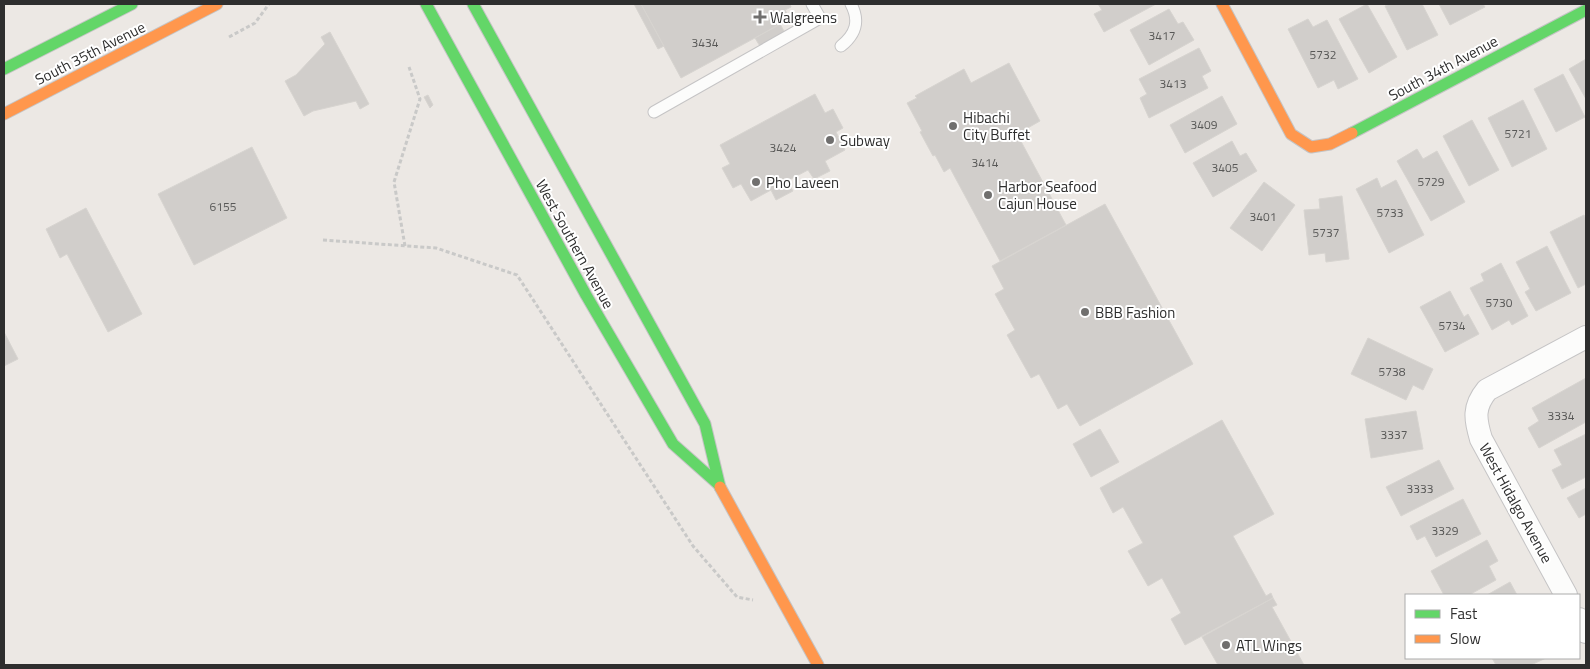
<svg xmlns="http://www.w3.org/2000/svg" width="1590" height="669" viewBox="0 0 1590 669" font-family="'Titillium Web',sans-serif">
  <rect width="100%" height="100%" fill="#ece8e4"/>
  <path fill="#d1cecb" stroke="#d7d4d0" d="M634,4H641L664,46L658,49Z
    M641,4H790L791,7L785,10L790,19L681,78Z
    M1098,4H1156L1104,32L1094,14L1102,10Z
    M1367,4L1397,57L1369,73L1339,19Z
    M1390,4H1422L1438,35L1407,50L1385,6Z
    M1439,4H1483L1485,7L1450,25Z
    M1169,9L1178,24L1183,22L1194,40L1149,65L1130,30Z
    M1308,19L1313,27L1327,20L1358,79L1338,89L1334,80L1318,88L1288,29Z
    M780,24L789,40L764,53L755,38Z
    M330,32L369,104L360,109L356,101L313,111L304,116L285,81L296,75L325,44L321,37Z
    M1199,48L1211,71L1202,76L1208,88L1149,118L1140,98L1147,94L1139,79Z
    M1586,59V99L1569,69Z
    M1009,63L1040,121L1017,134L1066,225L1000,261L950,168L944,172L935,155L933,156L920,132L922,131L907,103L917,98L915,96L964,69L971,83Z
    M1563,74L1585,117L1556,132L1534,89Z
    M815,94L825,113L833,109L843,128L836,132L845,150L825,161L830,171L814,179L808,170L787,181L793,191L776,200L771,190L751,201L741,184L733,188L722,168L730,164L720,145Z
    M428,95L433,105L430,108L424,97Z
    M1222,96L1237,124L1185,153L1170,125Z
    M1523,100L1547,149L1512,167L1488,118Z
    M1472,120L1499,170L1469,186L1443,136Z
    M1232,141L1240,156L1246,153L1257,171L1213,197L1193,163Z
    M252,147L287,218L194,265L158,194Z
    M1417,149L1423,159L1437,151L1465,202L1431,221L1397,161Z
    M1377,178L1381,188L1396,180L1424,235L1389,253L1356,189Z
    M1264,182L1295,205L1262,251L1230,228Z
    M1342,196L1349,259L1326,262L1325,253L1309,255L1304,210L1320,209L1319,199Z
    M1105,204L1193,364L1080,426L1067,404L1058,409L1039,374L1031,378L1007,335L1015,330L995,294L1004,289L992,266Z
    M86,208L142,314L108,332L67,254L60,258L46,229Z
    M1584,215L1586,219V284L1578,288L1550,232Z
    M1547,246L1571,293L1536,311L1525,292L1530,289L1516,262Z
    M1501,263L1528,316L1512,325L1509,320L1492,330L1470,288L1484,281L1481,274Z
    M1450,291L1464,317L1468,314L1479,334L1445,352L1420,307Z
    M4,332L18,359L4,366Z
    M1368,338L1433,369L1423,390L1413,385L1406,400L1351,374Z
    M1586,378V422L1539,448L1528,428L1539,421L1532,408Z
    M1416,411L1423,449L1371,458L1365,419Z
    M1222,420L1274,514L1233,536L1266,596L1271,593L1273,598L1185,645L1171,619L1181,613L1162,578L1148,586L1128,551L1143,543L1123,507L1113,513L1100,488Z
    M1100,429L1119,462L1091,477L1073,444Z
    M1586,434V477L1562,489L1552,470L1562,465L1554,450Z
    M1439,460L1454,489L1401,516L1386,487Z
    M1586,488V514L1579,518L1567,498Z
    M1463,499L1481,534L1436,557L1425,536L1417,540L1410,526Z
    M1487,540L1498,561L1489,566L1496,580L1469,595H1444L1431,571Z
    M1510,582L1517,595H1487Z
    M1273,598L1277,605L1272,607L1304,665H1218L1202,637Z
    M1492,658H1546L1531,665H1496Z"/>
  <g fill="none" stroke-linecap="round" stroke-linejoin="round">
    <g stroke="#c5c4c5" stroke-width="13">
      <path id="lane" d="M841,46C856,34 860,21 851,4
        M654,112L820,18L812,4"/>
    </g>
    <g stroke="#c5c4c5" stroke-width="24">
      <path id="street" d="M1566,595L1481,439C1475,419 1473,407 1487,390L1586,337
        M1579,619L1586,632"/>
    </g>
    <g stroke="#c5c4c5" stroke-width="13">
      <path id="fast" d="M426,4L586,295L673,444L718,484
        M473,4L705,424L720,487
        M4,69L132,4
        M1352,133L1586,10"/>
    </g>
    <g stroke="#c5c4c5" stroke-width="13">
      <path id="slow" d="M1222,4L1291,134L1311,147L1330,144L1352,133
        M4,114L217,4
        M720,487L818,665"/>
    </g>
    <path stroke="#c9c9c8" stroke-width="3" stroke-dasharray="4 2.5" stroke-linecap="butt" d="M229,37L255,23L269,4
      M323,240L436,248L517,275L693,546L737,597L753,600
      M405,246L394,182L420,99L409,67"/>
    <use href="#lane" stroke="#fcfcfb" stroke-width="11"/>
    <use href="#street" stroke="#fcfcfb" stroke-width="22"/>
    <use href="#fast" stroke="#63d668" stroke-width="11"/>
    <use href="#slow" stroke="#ff974d" stroke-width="11"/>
  </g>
  <g fill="#706f6e" stroke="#fff" stroke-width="2">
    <path d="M757.5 9.5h5v5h5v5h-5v5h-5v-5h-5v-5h5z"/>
    <circle cx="953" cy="126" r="5"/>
    <circle cx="830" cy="140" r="5"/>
    <circle cx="756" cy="182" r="5"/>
    <circle cx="988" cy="195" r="5"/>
    <circle cx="1085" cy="312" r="5"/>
    <circle cx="1226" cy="645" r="5"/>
  </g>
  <g text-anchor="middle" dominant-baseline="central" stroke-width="4" stroke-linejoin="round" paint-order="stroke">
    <g font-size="12" fill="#585857">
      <text x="1162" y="35">3417</text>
      <text x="705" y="42">3434</text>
      <text x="1323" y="54">5732</text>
      <text x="1173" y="83">3413</text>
      <text x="1204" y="124">3409</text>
      <text x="1518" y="133">5721</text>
      <text x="783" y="147">3424</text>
      <text x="985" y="162">3414</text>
      <text x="1225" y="167">3405</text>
      <text x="1431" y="181">5729</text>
      <text x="223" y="206">6155</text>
      <text x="1390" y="212">5733</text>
      <text x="1263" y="216">3401</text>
      <text x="1326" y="232">5737</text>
      <text x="1499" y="302">5730</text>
      <text x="1452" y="325">5734</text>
      <text x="1392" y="371">5738</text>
      <text x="1561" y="415">3334</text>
      <text x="1394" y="434">3337</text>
      <text x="1420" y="488">3333</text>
      <text x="1445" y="530">3329</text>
    </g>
    <g font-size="15" fill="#2e2e2e" stroke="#fff" text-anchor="start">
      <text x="770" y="17">Walgreens</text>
      <text x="963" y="117">Hibachi<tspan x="963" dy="17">City Buffet</tspan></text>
      <text x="840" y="140">Subway</text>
      <text x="766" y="182">Pho Laveen</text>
      <text x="998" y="186">Harbor Seafood<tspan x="998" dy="17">Cajun House</tspan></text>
      <text x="1095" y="312">BBB Fashion</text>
      <text x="1236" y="645">ATL Wings</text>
    </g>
    <g font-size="15" fill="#2e2e2e" stroke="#fff">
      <text transform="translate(90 53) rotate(-27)">South 35th Avenue</text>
      <text transform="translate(1443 68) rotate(-28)">South 34th Avenue</text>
      <text transform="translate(575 244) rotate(61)">West Southern Avenue</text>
      <text transform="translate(1516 503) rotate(61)">West Hidalgo Avenue</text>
    </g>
  </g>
  <rect width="1590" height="669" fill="none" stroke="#2e2e2e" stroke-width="10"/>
  <rect x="1405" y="594" width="175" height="65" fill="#ffffff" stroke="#ababab"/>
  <rect x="1415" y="610" width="25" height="8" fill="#63d668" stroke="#ababab"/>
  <text x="1450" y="619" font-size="15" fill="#2e2e2e">Fast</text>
  <rect x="1415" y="635" width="25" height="8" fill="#ff974d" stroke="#ababab"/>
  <text x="1450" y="644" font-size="15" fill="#2e2e2e">Slow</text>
</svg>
